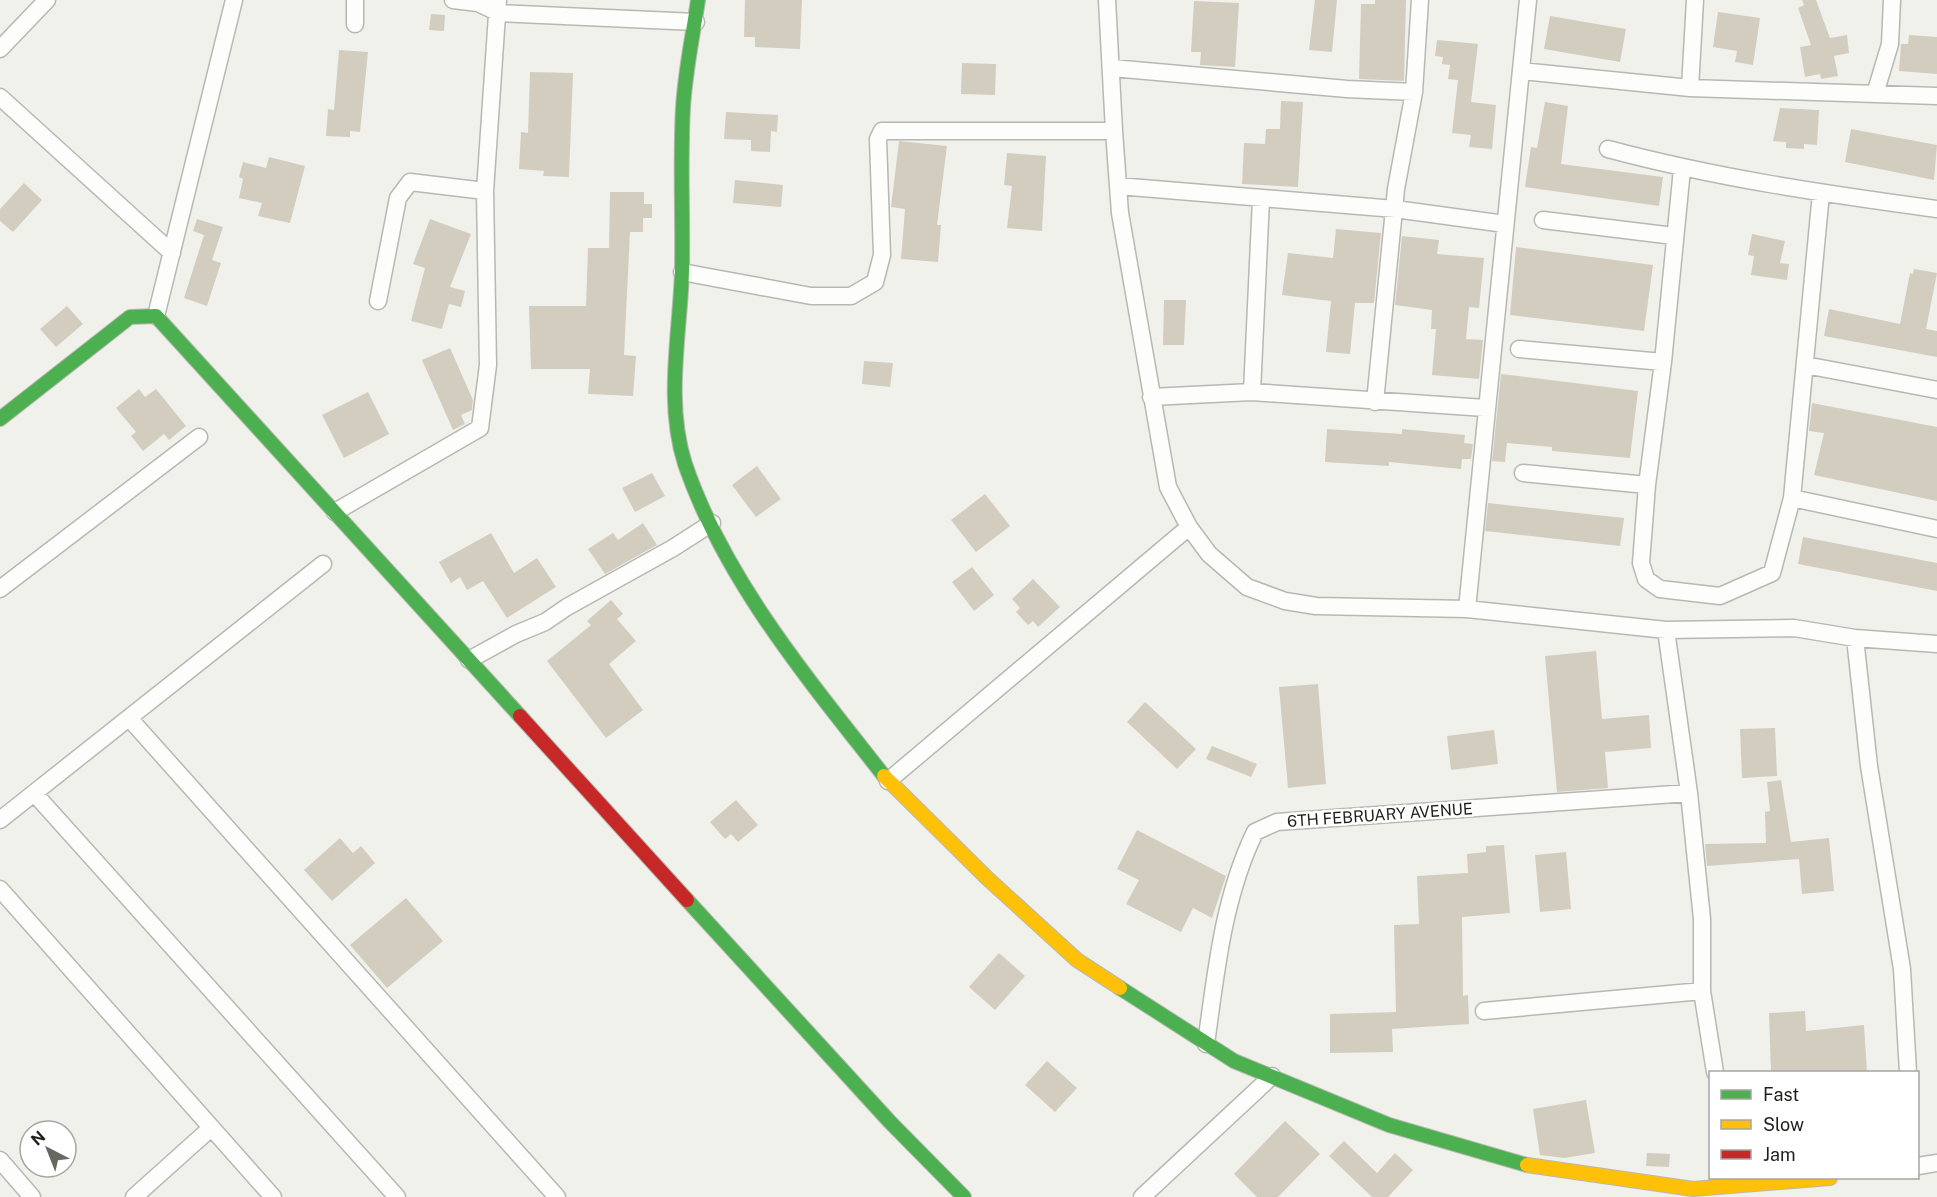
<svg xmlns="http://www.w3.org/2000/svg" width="1937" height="1197" viewBox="0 0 1937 1197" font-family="'Public Sans',sans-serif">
  <rect width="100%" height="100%" fill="#f1f1eb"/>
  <path fill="#d2cdbf" d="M745,0H802L800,49L755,47V37H744Z
    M1315,0H1337L1332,52L1309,50Z
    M1375,0H1406L1404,81L1359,79L1361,4H1375Z
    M1802,0H1816L1830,38L1847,35L1849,53L1834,56L1838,76L1821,79L1820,74L1805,77L1800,47L1811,45L1798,8L1804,5Z
    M1194,1L1239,3L1235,67L1200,65L1201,52H1191Z
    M1718,12L1760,18L1753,65L1735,62L1737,51L1713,47Z
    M431,14L445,15L444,31L429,30Z
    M1550,16L1626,29L1620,62L1544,49Z
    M1909,35L1937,37V74L1899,71L1901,44H1908Z
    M1437,40L1478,44L1471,102L1496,105L1492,149L1469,147L1471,135L1452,133L1458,80L1448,79L1450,65L1442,64L1443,57L1435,56Z
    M339,50L368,52L360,132L350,131V137L326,136L328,109L334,110Z
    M962,63L996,64L995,95L961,94Z
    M530,72L573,73L569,177L543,176L544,171L519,169L521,132L528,133Z
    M1281,101L1303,102L1298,187L1242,184L1244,143L1265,144L1266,129H1280Z
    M1545,102L1568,106L1561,164L1663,177L1659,206L1525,187L1531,147L1537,148Z
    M1780,108L1819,110L1817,145L1804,144V149L1786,148V142L1773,141Z
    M726,112L778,115L777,132L771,131L770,152L751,151V140L724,139Z
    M1851,129L1937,145L1934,180L1845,162Z
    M899,141L947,146L937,225H941L938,262L901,259L905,209L891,207Z
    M1007,153L1046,156L1042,231L1007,228L1012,186L1004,185Z
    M269,157L305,166L290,223L258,216L262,203L239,198L243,179L239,177L243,162L266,168Z
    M735,180L783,185L781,207L733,203Z
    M24,183L42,200L13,232L0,221V209Z
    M610,192H644V204H652V218H643V232H630L624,355L636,356L633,396L588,394L590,369H531L529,306H586L588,248H609Z
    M197,219L223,227L212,260L221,263L207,306L184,298L204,235L193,231Z
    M430,219L471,234L450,287L465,291L461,307L449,304L442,329L411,321L425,268L413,264Z
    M1336,229L1381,233L1374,303H1355L1350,354L1326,352L1331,301L1282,295L1288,253L1333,258Z
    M1752,234L1785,241L1780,263L1789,264L1787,280L1751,275L1754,256L1748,255Z
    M1402,236L1439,240L1437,254L1484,258L1479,308L1469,307L1466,339L1483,340L1479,379L1432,375L1436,329H1431L1432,310L1395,305Z
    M1516,247L1653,265L1644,331L1510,315Z
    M1914,269L1937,273L1926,329L1937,331V357L1824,336L1829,309L1900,324L1910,273L1913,274Z
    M1164,300H1186L1184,345H1163Z
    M67,306L83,324L56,347L40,329Z
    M450,348L473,400L472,410L461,415L465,424L453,430L422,360Z
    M864,361L893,363L890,387L862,384Z
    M1501,374L1638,391L1630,458L1552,451V447L1507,443L1505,462L1492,461Z
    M139,389L145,397L156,389L186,426L169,440L164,434L143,451L131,436L136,432L116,408Z
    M368,392L389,434L344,458L322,415Z
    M1812,403L1937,427V501L1814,475L1824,433L1809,431Z
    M1327,429L1402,434V429L1465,435L1464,443L1473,444L1471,459H1462L1461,469L1389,462V466L1325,462Z
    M757,466L781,499L756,517L732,485Z
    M652,473L665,496L635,512L622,488Z
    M985,494L1010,526L976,552L951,520Z
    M1488,503L1624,518L1620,546L1485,531Z
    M643,523L657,545L605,574L588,549L613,533L618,540Z
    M491,533L514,573L537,558L556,587L507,618L483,581L467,590L460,577L451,583L439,562Z
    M1803,537L1937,563V591L1798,564Z
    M972,567L994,595L974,611L952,582Z
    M1033,579L1060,607L1038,627L1033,621L1028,625L1016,612L1020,608L1012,599Z
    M611,600L623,614L617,619L636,641L609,664L643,710L606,738L547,661L591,625L587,621Z
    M1596,651L1602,719L1649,715L1651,748L1605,752L1608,788L1557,792L1545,656Z
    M1318,684L1326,784L1288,788L1279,687Z
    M1145,702L1196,749L1177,769L1127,722Z
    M1775,728L1777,776L1742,778L1740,729Z
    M1494,730L1498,764L1451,770L1447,736Z
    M1212,746L1257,764L1251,777L1206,759Z
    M1781,780L1791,842L1829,838L1834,891L1802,894L1799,859L1707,866L1705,844L1766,843L1765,812L1770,811L1767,782Z
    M736,800L758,825L738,842L731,834L725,839L710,822Z
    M1137,830L1226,876L1212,918L1193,908L1181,932L1126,904L1139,880L1117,869Z
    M340,838L353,853L361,846L375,863L332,901L304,870Z
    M1504,845L1510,913L1462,917L1463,996L1468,995L1469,1024L1392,1029L1393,1052L1330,1053V1014L1396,1012L1394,925L1419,924L1417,876L1468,873L1467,854L1486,852V846Z
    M1566,852L1571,909L1540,912L1535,855Z
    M406,898L443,941L387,988L350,945Z
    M999,953L1025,976L995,1010L969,987Z
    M1805,1011L1806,1031L1864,1025L1867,1072H1771L1769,1013Z
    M1047,1061L1077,1088L1055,1112L1025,1085Z
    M1586,1100L1595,1153L1564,1158L1540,1155L1533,1109Z
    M1285,1121L1320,1154L1278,1197H1257L1234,1174Z
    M1344,1141L1377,1173L1395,1153L1413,1170L1388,1197H1372L1329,1156Z
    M1647,1153L1670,1154L1669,1167L1646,1166Z"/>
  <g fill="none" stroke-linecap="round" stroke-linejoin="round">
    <g stroke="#b8b8b3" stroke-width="19">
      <path id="street" d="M453,0L478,3L499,13L696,22
        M355,24V0
        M0,49L47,0
        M1112,68L1347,89L1414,92
        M1522,71L1690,88L1937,96
        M1690,88L1695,0
        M1875,94L1890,44L1892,0
        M0,97L172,253
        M1114,131L1120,213L1168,487L1189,527L1209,554L1247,587L1285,601L1316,606L1467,609L1666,630L1794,628L1855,638L1937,644
        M1608,149C1716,178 1826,194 1937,209
        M1682,169L1663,362L1647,485L1641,563L1646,579L1660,589L1720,596L1772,573L1792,498L1821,193
        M1118,186L1395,209L1505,224
        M1543,220L1674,236
        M682,272L811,296H851L875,282L882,255L878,139L882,131H1114L1107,0
        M378,301L398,198L410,182L485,191
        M156,316L234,0
        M1519,349L1663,362
        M1805,365L1937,390
        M1252,392L1261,199
        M1151,397L1252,392L1485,408
        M1375,402L1396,189L1414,92L1420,0
        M1523,473L1647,485
        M1792,498L1937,529
        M335,512L480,428L488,365L485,191L498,0
        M0,589L199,437
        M1467,609L1528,0
        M1666,630L1689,793L1702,919V991L1715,1072
        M1855,638L1869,766L1902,969L1908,1072
        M469,660L516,634L545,622L567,607L673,548L712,523
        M129,718L557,1197
        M888,781L1189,527
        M34,793L397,1197
        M0,820L323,564
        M0,889L273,1197
        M1484,1011L1702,991
        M1206,1044C1216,972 1223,898 1255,832L1277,822L1689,793
        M0,1160L32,1197
        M1918,1166L1937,1163
        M134,1197L211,1128
        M1142,1197L1272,1076"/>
    </g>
    <g stroke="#b8b8b3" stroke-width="16">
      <path id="fast" d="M698,0C693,35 685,72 683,108C680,162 683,216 682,271C680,334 665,402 685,464C725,581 809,680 884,776
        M0,419L130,317L156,316L520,716
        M687,900L890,1122L964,1197
        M1120,988L1234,1061L1389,1125L1527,1165"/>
    </g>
    <g stroke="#b8b8b3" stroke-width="16">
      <path id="slow" d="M884,776L987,878L1077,960L1120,988
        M1527,1165L1693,1189L1830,1178"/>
    </g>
    <g stroke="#b8b8b3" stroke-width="16">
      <path id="jam" d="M520,716L687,900"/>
    </g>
    <use href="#street" stroke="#fdfdfc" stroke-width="16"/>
    <use href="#fast" stroke="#4caf50" stroke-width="14"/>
    <use href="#slow" stroke="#ffc107" stroke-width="14"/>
    <use href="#jam" stroke="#c62828" stroke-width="14"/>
  </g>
  <g text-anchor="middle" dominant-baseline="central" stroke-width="5" stroke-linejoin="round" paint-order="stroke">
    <g font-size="16" fill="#1e1e1a" stroke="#fff">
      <text transform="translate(1380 815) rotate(-4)">6TH FEBRUARY AVENUE</text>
    </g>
  </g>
  <rect x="1709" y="1071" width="210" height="108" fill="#ffffff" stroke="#a5a5a3" stroke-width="1.5"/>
  <rect x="1721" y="1090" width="30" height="9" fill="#4caf50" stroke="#a5a5a3" stroke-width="1.5"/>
  <text x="1763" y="1101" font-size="18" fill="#1e1e1a">Fast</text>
  <rect x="1721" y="1120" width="30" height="9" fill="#ffc107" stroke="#a5a5a3" stroke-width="1.5"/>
  <text x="1763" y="1131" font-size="18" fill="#1e1e1a">Slow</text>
  <rect x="1721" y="1150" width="30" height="9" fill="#c62828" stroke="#a5a5a3" stroke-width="1.5"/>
  <text x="1763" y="1161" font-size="18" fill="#1e1e1a">Jam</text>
  <g transform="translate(48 1149) rotate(318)"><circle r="28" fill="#ffffff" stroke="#a5a5a3" stroke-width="1.5"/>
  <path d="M0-4.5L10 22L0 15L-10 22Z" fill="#686863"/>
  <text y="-9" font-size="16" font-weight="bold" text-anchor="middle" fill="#1e1e1a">N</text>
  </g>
</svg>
